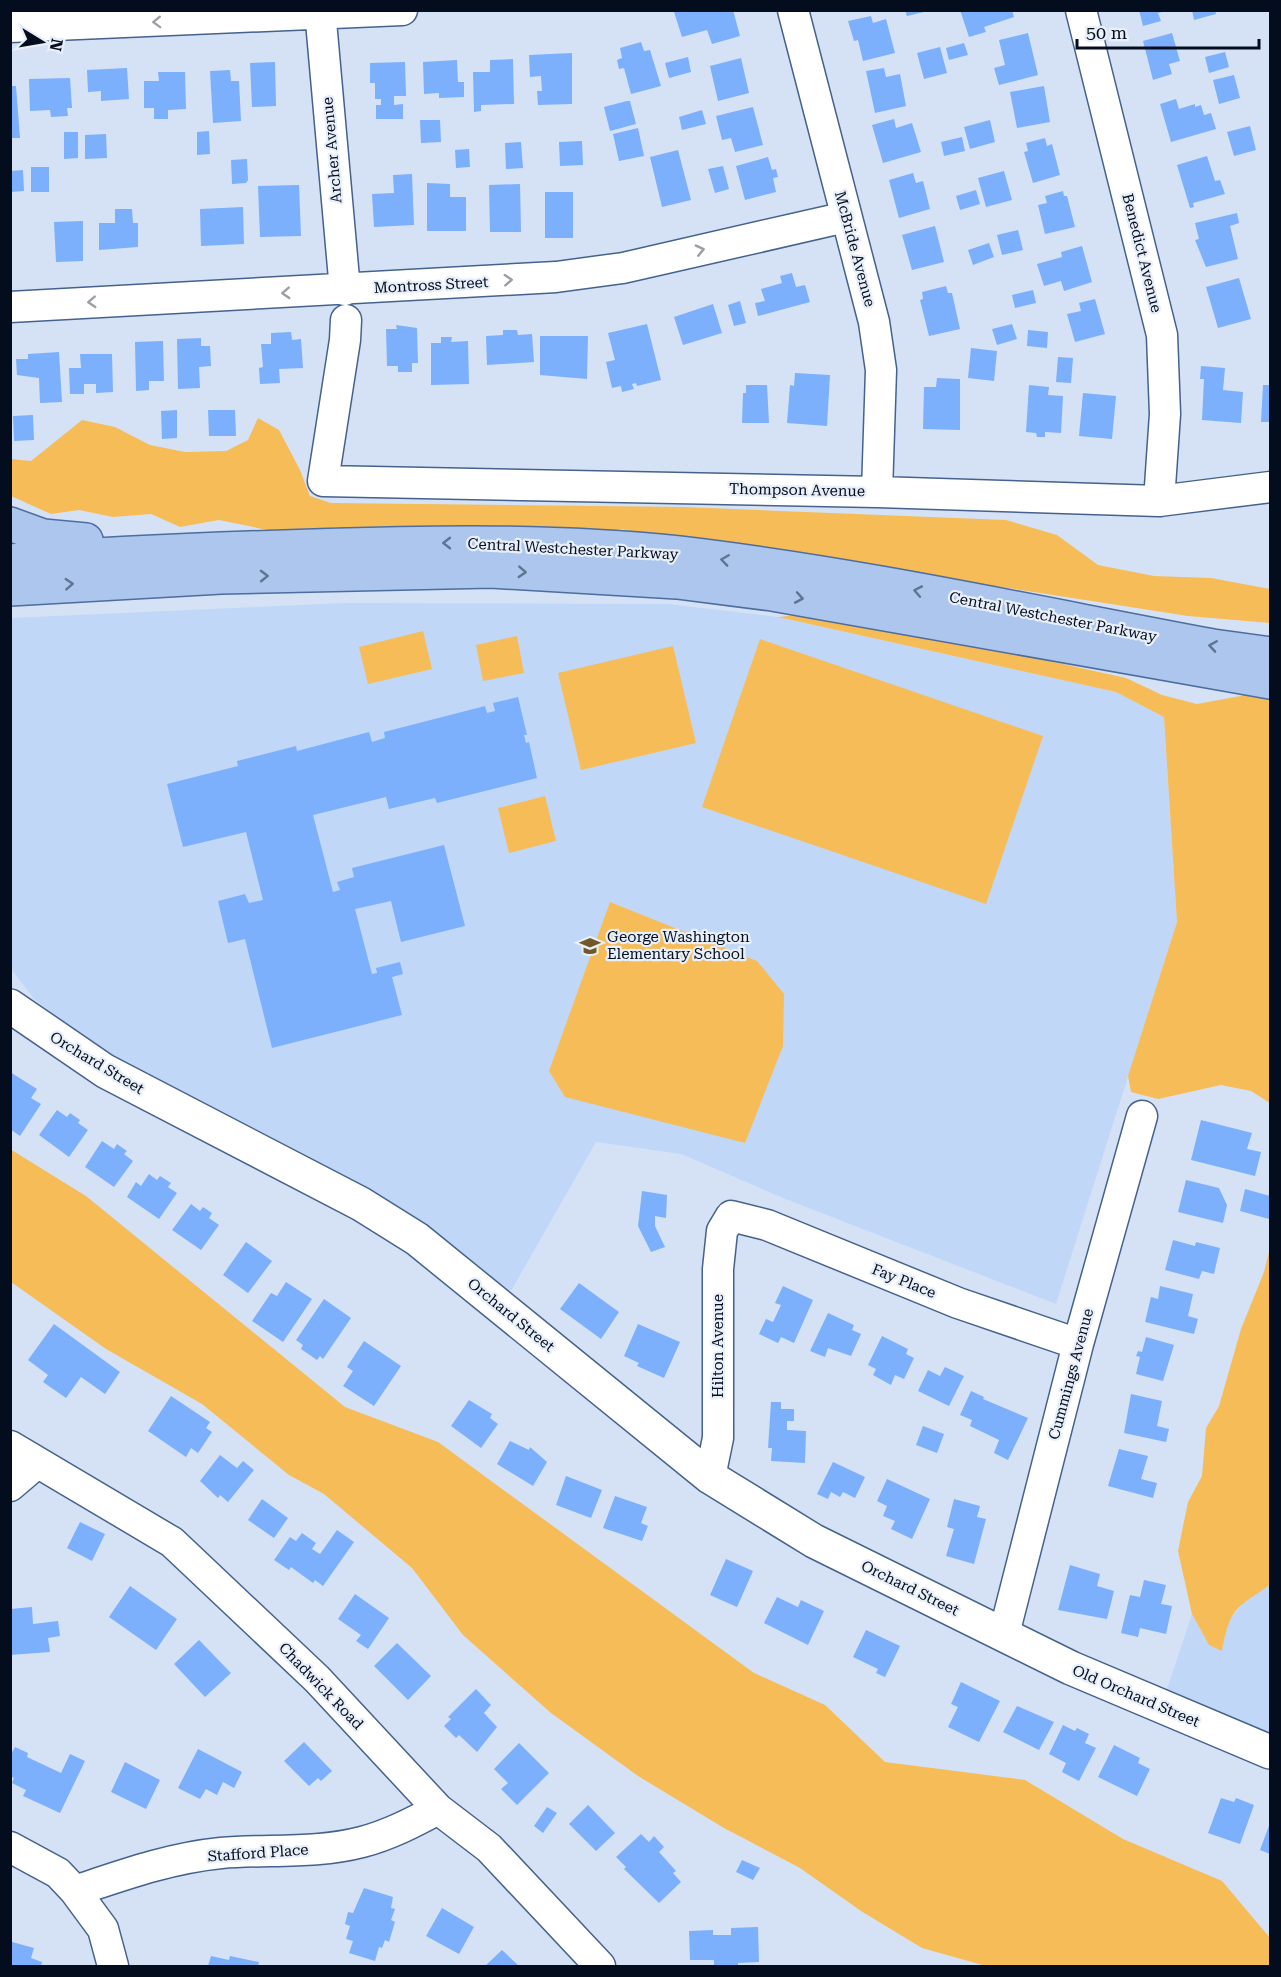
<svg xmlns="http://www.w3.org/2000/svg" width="1281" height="1977" viewBox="0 0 1281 1977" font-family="'Roboto Serif',serif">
  <rect width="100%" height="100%" fill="#d5e2f6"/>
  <path fill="#c1d7f8" d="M345,603L668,604L778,617L1116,692L1164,717L1177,922L1056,1304L783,1198L681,1154L596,1142L511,1291L361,1186L110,1058L34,999L11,969L10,618Z
    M1270,1585V1739L1164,1698L1192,1614L1209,1645L1246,1600Z"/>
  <path fill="#f6bc58" d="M258,418L279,430L300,470L310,496L331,503L684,507L1006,520L1057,535L1098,565L1154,576L1211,578L1270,589V623L1188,616L680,537H649L622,529L567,538L393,532L336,527L287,534L219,520L180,527L151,514L113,517L79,510L51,514L11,496V459L31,461L82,420L115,427L150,445L185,452L226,451L248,440Z
    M827,612L1126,678L1162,695L1197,704L1246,695L1270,699V1103L1251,1091L1221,1085L1158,1099L1131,1092L1128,1076L1177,922L1164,717L1116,692L778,617Z
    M423,631L432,669L368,684L359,647Z
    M517,636L524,673L483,681L476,645Z
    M760,639L1043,736L986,904L702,807Z
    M673,646L696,743L581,770L558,673Z
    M545,796L556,841L509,853L498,808Z
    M610,902L757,961L784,994L783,1046L745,1143L565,1097L549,1071Z
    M10,1149L86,1196L345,1407L438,1442L754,1673L825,1705L885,1762L1025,1780L1123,1839L1222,1881L1270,1938V1966H986L922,1948L861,1911L800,1868L724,1828L638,1776L551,1713L463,1635L412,1568L324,1494L289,1475L202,1404L106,1349L11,1282Z
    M1270,1248V1585C1236,1608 1230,1608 1222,1651L1209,1645L1192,1614L1178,1551L1188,1502L1202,1476L1206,1428L1219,1406L1241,1329L1264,1272Z"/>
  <path fill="#7caffc" d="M678,10H733L740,36L712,44L707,30L682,37L674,12Z
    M905,10H928V11L907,16Z
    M960,10H1012L1014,17L984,27L986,32L969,37Z
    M1139,10H1166V11L1158,13L1161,21L1143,26Z
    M1192,10H1215L1216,14L1194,20Z
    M871,16L873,23L886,19L895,53L863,61L858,40L854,41L848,21Z
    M1028,33L1038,75L999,85L994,68L1005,65L999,40Z
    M1172,33L1180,61L1169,64L1172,74L1153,80L1143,41Z
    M641,42L644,51L650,50L661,86L631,94L624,68L619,69L617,60L622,58L620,48Z
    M964,43L968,55L949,60L946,48Z
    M940,47L947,73L924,79L917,53Z
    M1225,52L1229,67L1209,73L1205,57Z
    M572,53V104L538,105L537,91H542L541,76L530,77L529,55Z
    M688,57L691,72L669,78L665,63Z
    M741,58L749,93L718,101L710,66Z
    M513,59L514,104L481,105V111L474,112L473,72H490V60Z
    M457,60L458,82H464V97L439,98V93L424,94L423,62Z
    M275,62L276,106L252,107L250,63Z
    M405,62L406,96H394V105L403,104V119H376V105H381V99H375V83H370V63Z
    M127,68L129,99L101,101V91L88,92L87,70Z
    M884,68L886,77L900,74L906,106L875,113L866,71Z
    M230,70L231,81H239L241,121L213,123L210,71Z
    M158,72H185L186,109L168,110V119H154V108H144V81H159Z
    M1234,75L1240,98L1219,104L1213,80Z
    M70,78L72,108H67L68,116L51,117L50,110L30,111L29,79Z
    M10,86H16L20,138H10Z
    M1044,86L1050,122L1017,128L1010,92Z
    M1176,99L1179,109L1195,104V107L1201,105L1204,115L1211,113L1216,129L1171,142L1160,104Z
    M627,101H630L636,124L610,131L604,107Z
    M753,107L763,145L735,152L731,138L722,140L716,116Z
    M702,110L706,124L682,130L679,117Z
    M894,119L896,128L912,123L921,152L883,163L872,125Z
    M420,120H440L441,142L421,143Z
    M990,120L995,142L970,149L964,127Z
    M1250,126L1256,150L1234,156L1227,132Z
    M638,128L644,156L619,161L613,134Z
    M209,131L210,154L197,155V132Z
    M64,132H78V158L64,159Z
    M106,134L107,158L85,159V135Z
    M962,137L965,151L944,156L941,142Z
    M1045,138L1047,146L1052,144L1060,175L1033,183L1024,152L1028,151L1026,143Z
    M582,141L583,165L560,166L559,142Z
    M521,142L523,168L506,169L505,143Z
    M469,149L470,167L456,168L455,150Z
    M678,150L691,200L662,207L650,157Z
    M1207,156L1215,181L1220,180L1225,194L1193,203L1194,207L1190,208L1177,165Z
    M768,157L772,170L776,169L778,177L773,178L776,192L745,200L736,166Z
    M247,159L248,180L246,183L232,184L231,160Z
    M723,166L729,189L715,193L708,169Z
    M31,167H49V192H31Z
    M23,170L24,191L10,192V171Z
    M1004,171L1012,200L986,207L978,178Z
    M913,173L916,183L923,181L930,209L899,218L889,180Z
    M412,174L414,225L374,227L372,194L394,193L393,175Z
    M427,183L450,184V197H466V231H427Z
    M520,184L521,232H490L489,185Z
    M299,185L301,236L260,237L258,186Z
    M976,190L980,204L960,210L956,196Z
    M1063,191L1064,196H1067L1075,227L1045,234L1038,205L1047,203L1045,196Z
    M545,192H573V238H545Z
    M243,207L244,244L201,246L200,209Z
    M115,209H132L133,223H138V247L99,250V223H115Z
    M1237,213L1239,223L1230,226L1238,259L1206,267L1195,240L1199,239L1195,223Z
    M83,221V261L56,262L54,222Z
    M935,226L944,262L912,270L902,235Z
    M1018,230L1023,250L1002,255L997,235Z
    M989,243L994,257L973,265L968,250Z
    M1082,246L1092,282L1064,291L1061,281L1044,286L1037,264L1062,257L1061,252Z
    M792,273L796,287L805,285L810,302L758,316L755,303L765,301L761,289L782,283L780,276Z
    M1239,278L1251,319L1218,328L1206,287Z
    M946,286L948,293H952L960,329L929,336L920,300L923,299L922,292Z
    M1033,290L1036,303L1015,308L1012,295Z
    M1095,299L1105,334L1075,342L1067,314L1081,311L1079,303Z
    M740,301L746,323L734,326L728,305Z
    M713,304L722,333L683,345L674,317Z
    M647,324L661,380L637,386L636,383L632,384L634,389L622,392L621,386L612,388L606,362L615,360L608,333Z
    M1012,324L1017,339L997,345L992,329Z
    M396,325L417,328L418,363H412V372H398V366H387L386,329H397Z
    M503,330H517L518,335L532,334L534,362L487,365L486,336L503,335Z
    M1028,330L1048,332L1047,348L1027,346Z
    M291,332L292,340L301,339L303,368L279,369L280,383L260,384L259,368L263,367L261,344H271V333Z
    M540,336H588L587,379L540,375Z
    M441,337H452L451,342L468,341L469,384L431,385V343H441Z
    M201,338V346H210L211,366L199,367L200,388L178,389L177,339Z
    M163,341L164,381H149V390L136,391L135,342Z
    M971,348L997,351L994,381L968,378Z
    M59,352L62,402L40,403L39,378L17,375L16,359H28V354Z
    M80,354H112L113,392L96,393V384H84V394H70L69,368H81Z
    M1058,357L1073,358L1071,383L1056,382Z
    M1201,366L1225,368L1223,390L1243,392L1241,423L1202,420L1204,379H1200Z
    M795,373L830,375L827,426L787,423L790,385L794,386Z
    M937,378L960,379V430L923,429L924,387H936Z
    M746,385H767L769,423H742L743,393H746Z
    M1029,385L1049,387L1048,395L1063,396L1061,433L1045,432V437H1037L1036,433L1026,432Z
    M1263,385H1270V422H1261Z
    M1083,393L1116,396L1112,439L1079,436Z
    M177,410V438L162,439L161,411Z
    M208,410H235L236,436H209Z
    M33,415L34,440L14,441L13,416Z
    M518,697L527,735H524L526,743L529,742L537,778L437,803L435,798L389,809L386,797L313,815L333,892L340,890L337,882L354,877L352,868L444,845L465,926L401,942L391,901L355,909L372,974L377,973L376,968L400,962L403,974L392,977L402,1015L272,1048L245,939L228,943L218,901L245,894L249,903L263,900L246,832L183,847L167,784L238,766L237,761L296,746L297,751L369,732L372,742L385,738L384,732L485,706L487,713L495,711L493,703Z
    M10,1072L37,1089L31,1098L41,1104L20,1136L10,1129Z
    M57,1110L67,1117L70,1113L80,1120L78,1123L88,1130L69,1157L39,1135Z
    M1201,1120L1252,1133L1247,1149L1261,1152L1255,1176L1191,1160Z
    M102,1141L114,1149L117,1144L127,1151L124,1154L133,1161L114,1187L85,1167Z
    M149,1174L157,1180L160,1176L171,1183L168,1187L177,1193L159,1219L127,1197L136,1182L141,1186Z
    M1186,1180L1219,1188L1227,1205L1223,1223L1178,1212Z
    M1245,1189L1270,1196L1269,1219L1240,1211Z
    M642,1191L667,1195L666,1218L655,1216V1226L665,1247L651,1252L638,1226Z
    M191,1204L200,1211L203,1207L212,1213L209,1218L219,1225L201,1250L172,1230Z
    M1173,1240L1195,1246L1196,1242L1220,1248L1214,1274L1202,1271L1199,1279L1165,1270Z
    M246,1242L272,1261L248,1293L223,1275Z
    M286,1282L312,1299L283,1342L252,1321L271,1293L277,1296Z
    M579,1283L619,1312L601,1339L560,1309Z
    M783,1286L813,1300L794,1343L781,1337L778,1343L759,1334L766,1319L773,1322L781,1305L775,1303Z
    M1160,1286L1193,1294L1188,1316L1198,1319L1194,1334L1145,1322L1151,1297L1158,1299Z
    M324,1299L351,1318L323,1359L320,1356L317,1360L301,1349L303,1345L296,1340Z
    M828,1313L854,1325L852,1330L861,1334L851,1356L828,1348L825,1357L810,1351Z
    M54,1324L120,1372L105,1394L81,1377L66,1398L43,1382L48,1375L28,1360Z
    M638,1324L680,1342L664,1378L637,1366L639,1363L624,1356Z
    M882,1336L908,1349L906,1354L914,1358L904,1379L895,1375L891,1385L873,1375L876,1369L868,1365Z
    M1146,1337L1174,1345L1163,1381L1136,1374L1140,1357L1136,1356L1138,1351L1142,1352Z
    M364,1341L401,1366L374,1406L343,1386L353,1371L347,1367Z
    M945,1367L964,1376L949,1406L918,1391L928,1370L940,1376Z
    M971,1391L984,1397L983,1399L1028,1418L1008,1460L994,1453L999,1440L970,1426L972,1420L960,1415Z
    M1131,1394L1162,1401L1157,1426L1169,1429L1166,1442L1124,1433Z
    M171,1396L210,1422L206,1428L212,1432L198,1453L191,1448L186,1457L148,1431Z
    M469,1400L492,1414L490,1418L498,1424L481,1448L451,1426Z
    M771,1402H781V1409H794V1421H787V1430L806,1431L805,1463L771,1461L772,1448H768Z
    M923,1426L944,1434L937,1453L916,1445Z
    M510,1441L529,1450L530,1447L547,1462L533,1486L497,1464Z
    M1119,1449L1148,1456L1141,1479L1157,1483L1153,1498L1108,1486Z
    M220,1455L237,1468L243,1461L254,1470L228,1502L220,1495L218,1498L200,1481Z
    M833,1462L865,1477L855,1498L843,1492L840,1497L831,1492L828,1499L817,1494Z
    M566,1476L602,1490L591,1518L556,1505Z
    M887,1479L930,1499L912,1539L891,1529L895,1521L883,1516L887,1506L877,1501Z
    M615,1496L647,1507L641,1523L648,1526L642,1541L603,1528Z
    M262,1499L288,1518L274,1538L248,1520Z
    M954,1499L980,1506L977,1517L986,1519L974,1564L946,1556L954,1529L947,1527Z
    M80,1522L105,1534L92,1561L67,1548Z
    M337,1530L354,1542L323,1586L315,1580L313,1583L291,1567L289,1570L274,1560L290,1537L296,1541L302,1533L316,1543L312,1549L320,1554Z
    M726,1559L753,1571L737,1607L710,1595Z
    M1070,1565L1100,1574L1097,1586L1114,1591L1107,1619L1058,1610Z
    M1144,1580L1166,1585L1161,1604L1172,1606L1166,1634L1140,1628L1138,1637L1121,1633L1130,1595L1140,1597Z
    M130,1586L177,1619L156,1650L109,1617Z
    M355,1594L389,1618L368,1649L356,1641L361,1635L338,1619Z
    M777,1597L798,1607L801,1600L824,1611L808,1645L764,1623Z
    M32,1607L33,1624L58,1621L60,1636L48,1638L50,1652L10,1655V1609Z
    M866,1630L900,1646L885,1677L876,1673L878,1669L853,1657Z
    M199,1640L231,1673L205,1697L174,1664Z
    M397,1643L431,1676L408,1700L374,1666Z
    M961,1682L1000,1701L979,1742L948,1727L958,1707L951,1704Z
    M476,1689L491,1705L484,1713L497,1727L477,1752L459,1735L456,1738L444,1726L451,1719L448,1717Z
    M1017,1706L1054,1722L1039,1750L1003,1732Z
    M1063,1725L1075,1731L1077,1728L1089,1734L1085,1743L1096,1748L1079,1781L1062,1772L1066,1763L1049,1754Z
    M304,1742L332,1771L321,1781L318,1778L309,1786L284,1761Z
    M519,1743L549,1773L517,1805L501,1789L508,1783L494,1769Z
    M1114,1745L1140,1758L1138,1763L1150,1769L1137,1796L1098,1777Z
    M15,1747L28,1753L27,1757L61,1773L70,1754L85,1761L60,1813L23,1796L26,1790L12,1783L14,1778L10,1776V1756Z
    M198,1749L242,1772L234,1788L223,1782L217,1795L206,1789L200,1799L178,1788Z
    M125,1762L160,1780L146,1809L111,1792Z
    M1221,1798L1234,1802L1236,1798L1254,1805L1240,1844L1208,1833Z
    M588,1805L615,1833L596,1851L569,1824Z
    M547,1807L557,1813L543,1833L534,1826Z
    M1270,1823V1854L1260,1850Z
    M641,1834L649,1842L654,1836L664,1847L659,1852L676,1871L673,1873L681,1882L659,1903L624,1869L626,1867L616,1857Z
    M742,1860L760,1868L753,1880L736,1872Z
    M364,1888L393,1897L391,1908L395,1909L391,1920L395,1922L389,1942L385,1940L382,1948L379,1947L375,1961L349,1953L353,1941L346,1939L350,1926L345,1924L348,1912L353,1913Z
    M442,1908L474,1927L459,1954L426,1936Z
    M758,1927L759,1962L738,1963V1966H714V1960H690L689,1931L713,1930V1935H731V1928Z
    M12,1942L34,1948L31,1958L42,1962L41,1966H10Z
    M502,1950L519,1966H485Z
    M211,1956L229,1960L230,1956L259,1962L258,1966H208Z"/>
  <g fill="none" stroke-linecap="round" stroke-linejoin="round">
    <g stroke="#45628c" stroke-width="33">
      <path id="street" d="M320,10L345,290
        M793,10L874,322L881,370L877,492
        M1081,10L1162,335L1165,414L1159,501
        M10,27L402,10
        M10,307L556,277L623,268L846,217
        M346,320L345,340L323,481L877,492L1159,501L1270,487
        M10,1446L172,1542L317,1679L438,1809L489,1848L600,1966
        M710,1477L718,1438V1269L722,1231L731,1216L767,1225L958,1303L1078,1344
        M10,1486L37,1463
        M1004,1634L1078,1344L1142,1116
        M10,1847L58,1873L75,1891L103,1929L113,1966
        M75,1891C123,1875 170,1858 221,1853C268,1849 316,1854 362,1842C389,1835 414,1822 438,1809"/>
    </g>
    <g stroke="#45628c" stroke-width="36">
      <path id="secondary" d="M10,1006L105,1071L361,1204L417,1239L710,1477L814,1541L1071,1668L1270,1752"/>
    </g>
    <g stroke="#4d6d9e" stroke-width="36">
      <path id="primary" d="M10,524L43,536L86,540
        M10,561C112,553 213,549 314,546C436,542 558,540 679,553C858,574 1036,613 1213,646L1270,654
        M10,589L221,577L491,571L677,582L772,594L1270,682"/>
    </g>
    <use href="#street" stroke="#fff" stroke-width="30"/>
    <use href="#secondary" stroke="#fff" stroke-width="33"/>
    <use href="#primary" stroke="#acc6ee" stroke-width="33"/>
  </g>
  <defs><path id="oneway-chevron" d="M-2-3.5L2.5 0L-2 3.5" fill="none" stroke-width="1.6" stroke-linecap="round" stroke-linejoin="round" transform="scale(1.5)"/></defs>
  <g stroke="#9b9ea5">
    <use href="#oneway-chevron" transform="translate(157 22) rotate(178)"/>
    <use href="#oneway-chevron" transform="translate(700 250) rotate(-13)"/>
    <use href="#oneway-chevron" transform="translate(508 280) rotate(-3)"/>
    <use href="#oneway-chevron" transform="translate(286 293) rotate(177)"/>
    <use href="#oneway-chevron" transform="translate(92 302) rotate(177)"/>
  </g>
  <g stroke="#607390">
    <use href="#oneway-chevron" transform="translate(447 543) rotate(-180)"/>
    <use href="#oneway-chevron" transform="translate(725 560) rotate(-172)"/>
    <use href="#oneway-chevron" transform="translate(522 572) rotate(3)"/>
    <use href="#oneway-chevron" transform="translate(264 576) rotate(-1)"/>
    <use href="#oneway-chevron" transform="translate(69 584) rotate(-3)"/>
    <use href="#oneway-chevron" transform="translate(918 591) rotate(-169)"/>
    <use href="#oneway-chevron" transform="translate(799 598) rotate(10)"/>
    <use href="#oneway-chevron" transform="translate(1213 646) rotate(-171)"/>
  </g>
  <defs>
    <g id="school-bare" transform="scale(1.62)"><path d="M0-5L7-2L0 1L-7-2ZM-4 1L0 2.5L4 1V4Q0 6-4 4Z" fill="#725729" stroke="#e8eff9" stroke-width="2.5" paint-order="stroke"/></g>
  </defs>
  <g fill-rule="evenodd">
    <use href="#school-bare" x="590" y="946"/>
  </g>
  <g text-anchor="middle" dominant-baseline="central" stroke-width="4.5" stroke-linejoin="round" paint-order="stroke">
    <g font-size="15" fill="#040d1e" stroke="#e8eff9">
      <text transform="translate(332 150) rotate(-95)">Archer Avenue</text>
      <text transform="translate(855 249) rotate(75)">McBride Avenue</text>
      <text transform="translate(1142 253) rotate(76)">Benedict Avenue</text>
      <text transform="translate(431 285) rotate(-3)">Montross Street</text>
      <text transform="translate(797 490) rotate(1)">Thompson Avenue</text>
      <text transform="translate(573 549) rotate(3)">Central Westchester Parkway</text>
      <text transform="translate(1053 617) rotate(11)">Central Westchester Parkway</text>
      <text transform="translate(97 1063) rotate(31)">Orchard Street</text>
      <text transform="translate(904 1281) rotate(22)">Fay Place</text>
      <text transform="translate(511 1315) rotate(39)">Orchard Street</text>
      <text transform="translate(718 1346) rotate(-90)">Hilton Avenue</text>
      <text transform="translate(1071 1374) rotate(-75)">Cummings Avenue</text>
      <text transform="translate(910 1588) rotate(26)">Orchard Street</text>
      <text transform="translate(321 1686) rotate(46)">Chadwick Road</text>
      <text transform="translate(1136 1696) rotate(23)">Old Orchard Street</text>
      <text transform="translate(258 1853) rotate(-4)">Stafford Place</text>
    </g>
    <g font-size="15" fill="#040d1e" stroke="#e8eff9" text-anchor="start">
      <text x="607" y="937">George Washington<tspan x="607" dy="17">Elementary School</tspan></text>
    </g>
  </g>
  <rect width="1281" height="1977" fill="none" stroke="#040d1e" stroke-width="24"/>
  <g transform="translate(42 42) rotate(101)" stroke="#e8eff9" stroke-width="4.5" paint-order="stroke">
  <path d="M0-4.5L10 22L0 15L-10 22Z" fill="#040d1e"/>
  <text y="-9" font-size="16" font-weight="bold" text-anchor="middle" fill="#040d1e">N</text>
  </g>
  <path d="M1077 39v9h182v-9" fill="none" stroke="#040d1e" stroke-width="3"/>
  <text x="1086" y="39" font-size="18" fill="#040d1e" stroke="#e8eff9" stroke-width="4.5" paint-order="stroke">50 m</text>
</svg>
